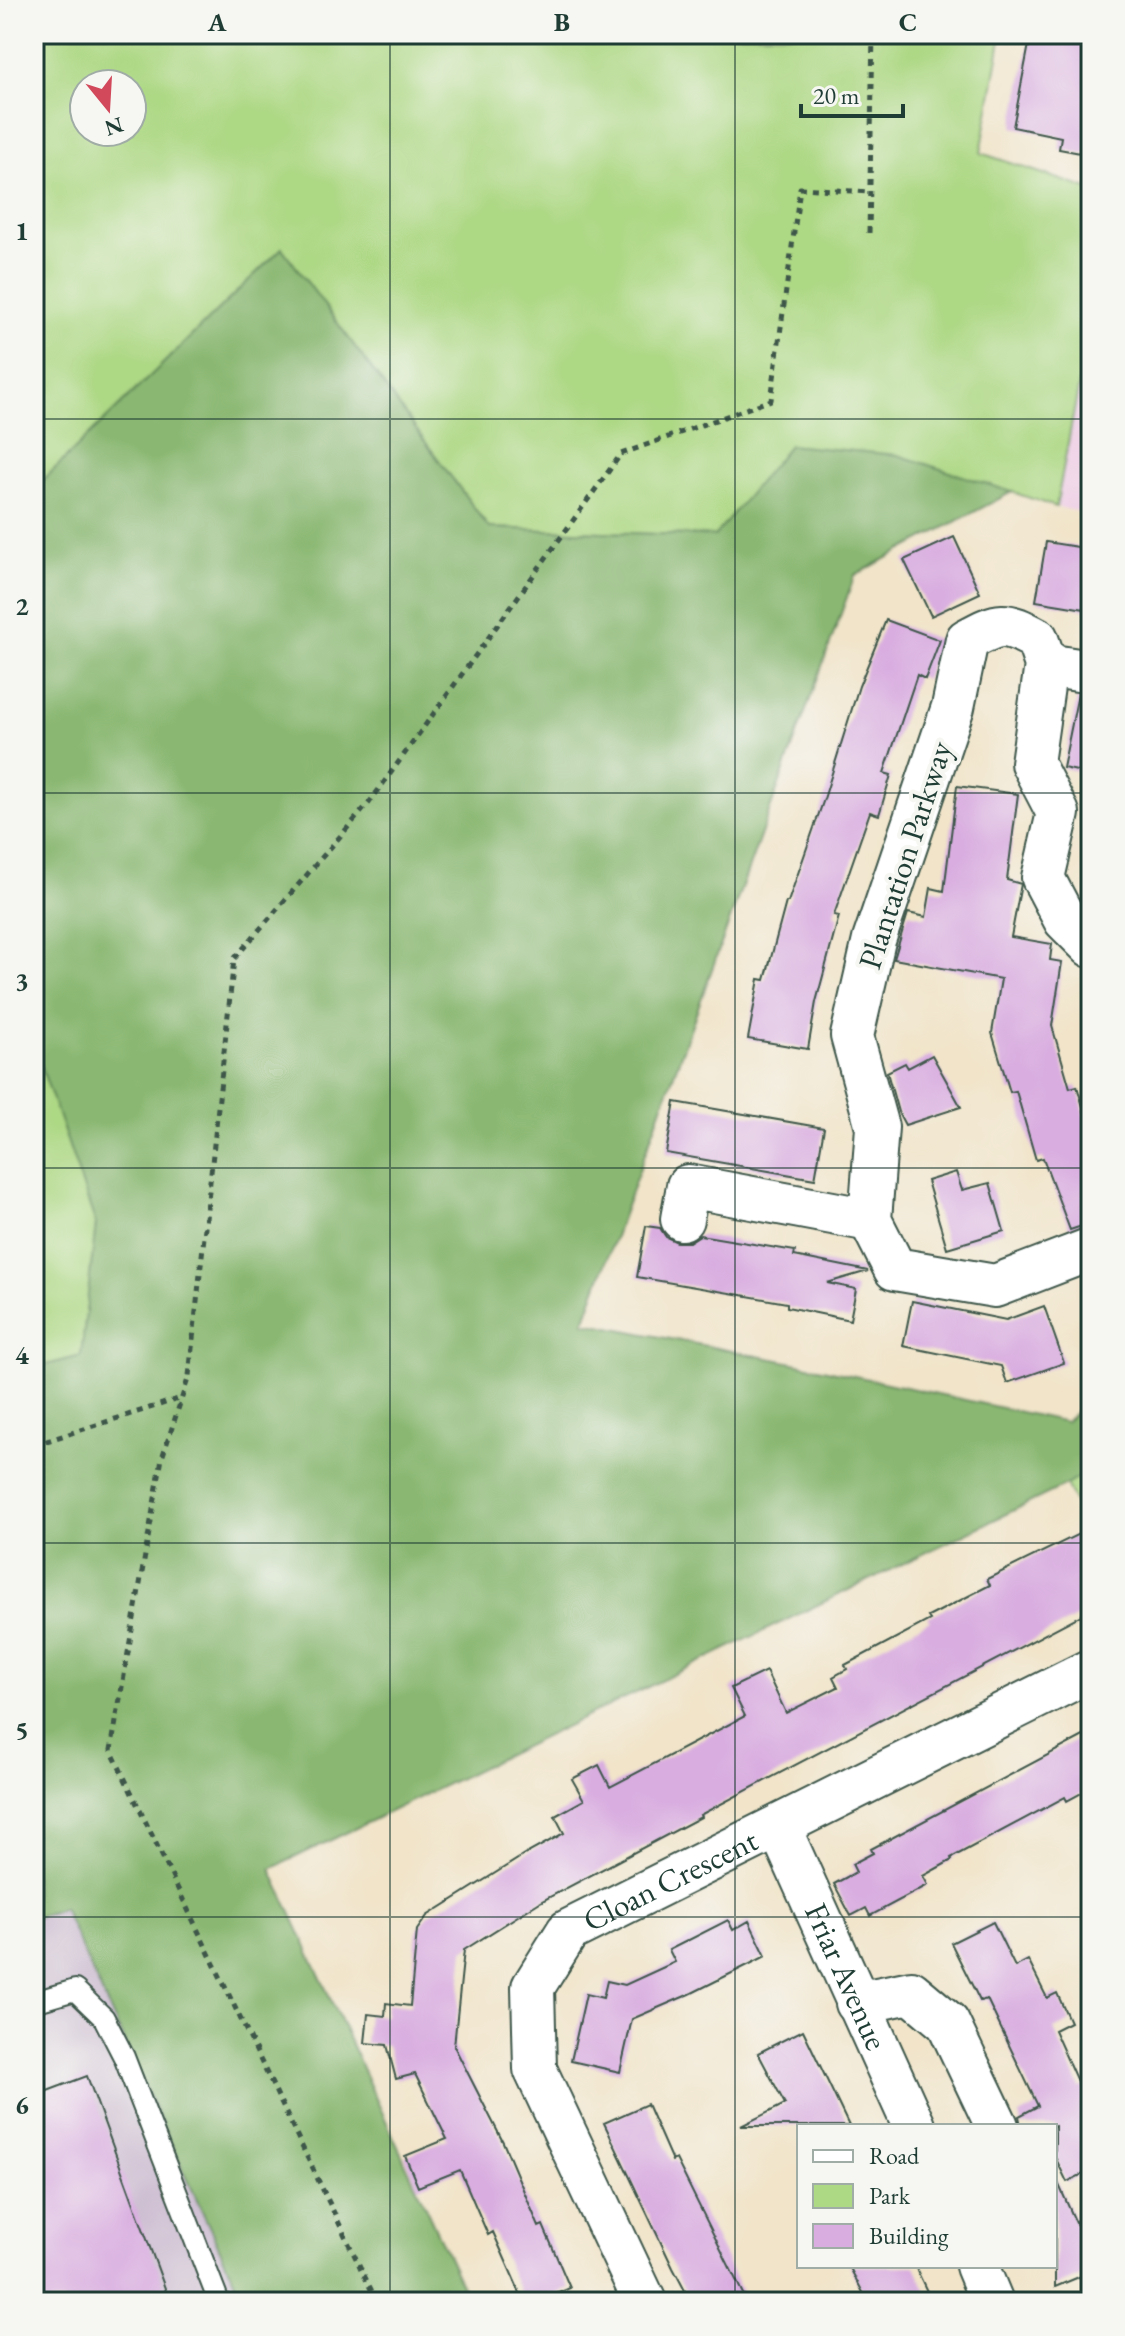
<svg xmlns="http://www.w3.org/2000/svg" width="1125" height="2336" viewBox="0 0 1125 2336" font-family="'EB Garamond',serif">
  <rect width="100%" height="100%" fill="#f6f6f2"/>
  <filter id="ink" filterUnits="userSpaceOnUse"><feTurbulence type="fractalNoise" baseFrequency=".0125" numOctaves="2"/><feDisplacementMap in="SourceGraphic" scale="16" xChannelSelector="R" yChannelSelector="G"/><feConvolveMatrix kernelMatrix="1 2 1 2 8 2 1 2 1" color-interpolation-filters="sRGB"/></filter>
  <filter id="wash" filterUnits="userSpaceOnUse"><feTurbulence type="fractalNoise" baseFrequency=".006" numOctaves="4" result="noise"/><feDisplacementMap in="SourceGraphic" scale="32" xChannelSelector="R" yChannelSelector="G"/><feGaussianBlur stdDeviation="1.8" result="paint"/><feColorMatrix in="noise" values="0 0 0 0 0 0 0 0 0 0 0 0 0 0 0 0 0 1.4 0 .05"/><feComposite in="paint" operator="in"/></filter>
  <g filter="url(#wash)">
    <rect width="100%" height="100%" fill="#f1e4c9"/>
    <path fill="#efd0e6" d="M1091,320V514L1056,507Z"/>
    <path fill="#cdbed2" d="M63,1907L89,1963L273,2302H34V1918Z"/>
    <path fill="#add884" stroke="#668a5c" stroke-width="2" fill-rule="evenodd" d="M34,34H1002L981,153L1091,190V320L1056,507L1012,492L715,536L489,528L282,248L34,489ZM84,84H132V132H84Z
      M34,1045L96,1224L81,1357L34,1368Z
      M1091,1469V1534L1066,1485Z"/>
    <path fill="#8ab872" stroke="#547a53" stroke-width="2" d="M282,248L489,528L715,536L789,445L898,455L1012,492L855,575L584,1322L804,1365L1066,1422L1091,1397V1469L1066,1485L271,1869L469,2302H244L63,1908L34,1918V1368L81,1356L96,1224L34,1045V489Z"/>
    <g id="blocks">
      <path fill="#d9ade0" d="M1031,34H1091V155L1059,149L1061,137L1013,127Z
        M954,537L980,593L931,616L904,560Z
        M1046,542L1091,549V610L1036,601Z
        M886,620L940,640L925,679L917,675L884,773L891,775L879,815L870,812L834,915L839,916L816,1002L808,1049L748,1039L759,979L765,980L786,902H788L824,799L859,686Z
        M1078,694L1091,695V774L1063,768Z
        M957,786L1018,794L1007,880L1021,884L1011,937L1052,944L1050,960L1062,962L1052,1026L1070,1088L1077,1086L1091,1135V1223L1070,1230L1043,1158L1036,1160L1016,1091L1010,1092L992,1033L1001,979L894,959L908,913L926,917L931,888L944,891Z
        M932,1055L961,1107L905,1125L898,1112L887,1072L905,1063L908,1068Z
        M675,1102L824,1128L815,1179L666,1153Z
        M956,1172L962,1190L990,1183L1004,1231L947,1248L927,1181Z
        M646,1226L660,1228L666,1237L677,1242H689L700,1235L795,1251L794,1256L868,1271L827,1283L856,1289L850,1320L787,1307V1303L637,1277Z
        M912,1301L1006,1320L1044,1306L1064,1363L1007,1383L1001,1366L903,1346Z
        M1091,1528V1610L700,1815L701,1817L540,1902L464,1950L454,2046L503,2142L539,2227L543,2225L570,2288L538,2302H524L493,2232L488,2235L460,2170L418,2187L405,2156L447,2139L415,2074L396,2079L387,2045L365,2043L368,2014L385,2016L386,2003L410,2006L417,1930L427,1916L524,1855L564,1833L555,1816L584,1800L572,1779L599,1765L610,1787L745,1716L731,1688L766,1671L786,1713L838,1687L833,1677L847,1669L845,1665L930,1620L928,1617L990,1585L987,1579Z
        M1091,1732V1788L1067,1801L1065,1797L951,1858L952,1860L923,1876L928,1885L870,1916L866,1908L851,1916L834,1884L856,1872L852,1864L873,1853L871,1849Z
        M728,1920L733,1930L749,1921L766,1956L690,1994L632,2019L620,2072L571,2061L586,1994L603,1998L607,1981L625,1985L675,1962L669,1950Z
        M993,1922L1015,1967L1028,1960L1047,1998L1057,1993L1070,2022L1054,2030L1080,2088L1091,2083V2170L1067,2182L1055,2157V2126H1021L1019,2116L1038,2106L987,1999L980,2001L951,1943Z
        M803,2030L849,2126H741L785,2104L758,2053Z
        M87,2076L170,2302H34V2096Z
        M647,2104L672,2161L676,2159L747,2302H691L673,2268L604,2123Z
        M1055,2176L1083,2239L1091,2235V2272L1055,2287Z
        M849,2266H915L932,2302H868Z"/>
    </g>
  </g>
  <g filter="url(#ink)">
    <use href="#blocks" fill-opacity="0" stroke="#3e564a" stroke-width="2"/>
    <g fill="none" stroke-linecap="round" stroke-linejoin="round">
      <g stroke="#3e564a" stroke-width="24">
        <path id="service" d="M34,2002L75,1990L104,2018L124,2057L219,2302"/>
      </g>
      <g stroke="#3e564a" stroke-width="46">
        <g id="minor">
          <path d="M1046,665L1091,672"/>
          <path d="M1091,946L1065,920L1043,878L1058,813L1032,763L1046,665L1037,639C1004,621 1000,622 967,640L953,707L874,940L852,1036L877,1127L870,1220L895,1269L995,1286L1091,1249"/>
          <path d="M682,1219L688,1186L870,1220"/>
          <path id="s1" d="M779,1827L914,2126"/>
          <path d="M857,2003L911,1992L948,2023L997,2126"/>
          <path d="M977,2266L992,2302"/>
          <path id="s2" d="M645,2302L535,2069L533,1987L568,1931L1091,1670"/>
        </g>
      </g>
      <path stroke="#3e564a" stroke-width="5" stroke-dasharray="6 6" stroke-linecap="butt" d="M869,233L873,34
        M34,1445L181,1398
        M377,2302L111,1750L162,1458L189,1376L234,959L369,803L621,454L771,400L800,188L870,192"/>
      <use href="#service" stroke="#fff" stroke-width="20"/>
      <use href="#minor" stroke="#fff" stroke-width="42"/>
    </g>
  </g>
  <path fill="none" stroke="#1f3d34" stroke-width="2" stroke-opacity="0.55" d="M390,34V2302M735,34V2302M34,419H1091M34,793H1091M34,1168H1091M34,1543H1091M34,1917H1091"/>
  <g text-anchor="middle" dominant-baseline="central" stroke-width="8" stroke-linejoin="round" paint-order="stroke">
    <g font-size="32" fill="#1f3d34" stroke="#f6f6f2">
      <text transform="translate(905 855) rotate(-72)">Plantation Parkway</text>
      <text stroke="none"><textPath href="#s2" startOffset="520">Cloan Crescent</textPath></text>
      <text stroke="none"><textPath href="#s1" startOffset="164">Friar Avenue</textPath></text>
    </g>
  </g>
  <rect width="1125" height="2336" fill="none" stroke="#f6f6f2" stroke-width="88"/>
  <rect x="797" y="2124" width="260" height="144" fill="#f6f6f2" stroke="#a0aca6" stroke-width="2"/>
  <rect x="813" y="2150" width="40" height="12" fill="#ffffff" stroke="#a0aca6" stroke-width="2"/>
  <text x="869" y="2164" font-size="24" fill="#1f3d34">Road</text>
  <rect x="813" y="2184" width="40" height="24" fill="#add884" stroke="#a0aca6" stroke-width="2"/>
  <text x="869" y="2204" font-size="24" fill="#1f3d34">Park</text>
  <rect x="813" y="2224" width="40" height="24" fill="#d9ade0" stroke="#a0aca6" stroke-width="2"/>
  <text x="869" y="2244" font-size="24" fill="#1f3d34">Building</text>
  <g transform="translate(108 108) rotate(162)"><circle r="38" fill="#f6f6f2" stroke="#a0aca6" stroke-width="2"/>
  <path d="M0-6L14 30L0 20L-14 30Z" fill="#d1495b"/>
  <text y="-12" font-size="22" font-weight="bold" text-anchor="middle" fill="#1f3d34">N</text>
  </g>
  <path d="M801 104v12h102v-12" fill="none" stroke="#1f3d34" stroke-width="4"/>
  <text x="813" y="104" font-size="24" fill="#1f3d34" stroke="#f6f6f2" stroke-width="6" paint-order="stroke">20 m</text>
  <rect x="44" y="44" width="1037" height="2248" fill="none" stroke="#1f3d34" stroke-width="3"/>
  <g font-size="26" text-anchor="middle" font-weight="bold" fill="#1f3d34">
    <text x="217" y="31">A</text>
    <text x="562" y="31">B</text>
    <text x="908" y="31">C</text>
    <text x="22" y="240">1</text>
    <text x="22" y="615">2</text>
    <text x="22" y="990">3</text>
    <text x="22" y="1364">4</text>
    <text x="22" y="1739">5</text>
    <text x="22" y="2114">6</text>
  </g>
</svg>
